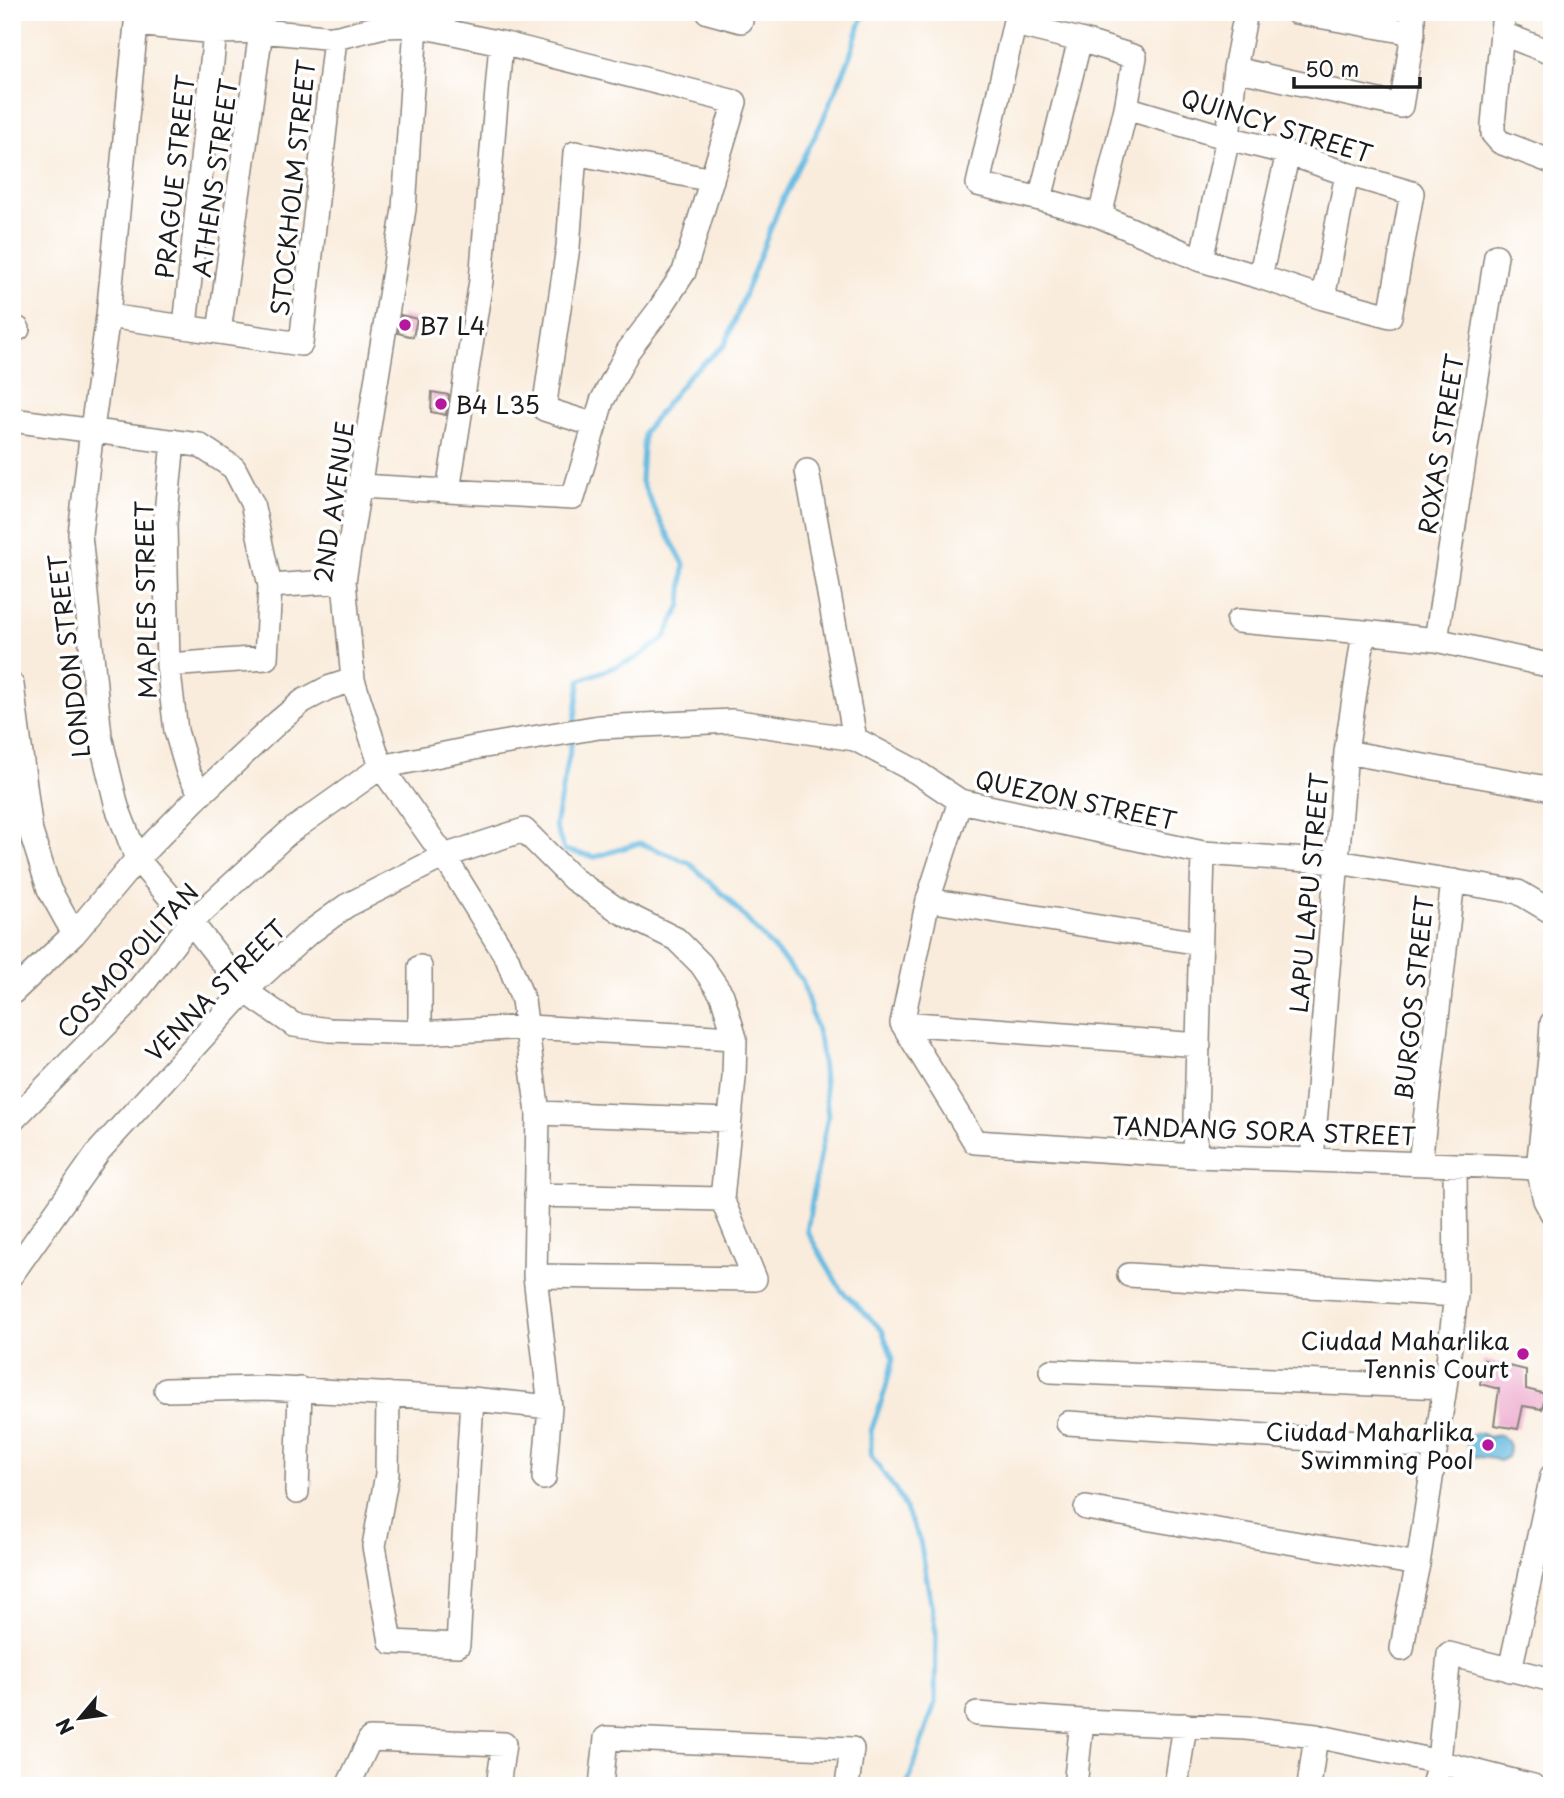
<svg xmlns="http://www.w3.org/2000/svg" width="1564" height="1798" viewBox="0 0 1564 1798" font-family="'Playpen Sans',sans-serif">
  <rect width="100%" height="100%" fill="#fff"/>
  <filter id="ink" filterUnits="userSpaceOnUse"><feTurbulence type="fractalNoise" baseFrequency=".0143" numOctaves="2"/><feDisplacementMap in="SourceGraphic" scale="14" xChannelSelector="R" yChannelSelector="G"/><feConvolveMatrix kernelMatrix="1 2 1 2 8 2 1 2 1" color-interpolation-filters="sRGB"/></filter>
  <filter id="wash" filterUnits="userSpaceOnUse"><feTurbulence type="fractalNoise" baseFrequency=".00686" numOctaves="4" result="noise"/><feDisplacementMap in="SourceGraphic" scale="28" xChannelSelector="R" yChannelSelector="G"/><feGaussianBlur stdDeviation="1.57" result="paint"/><feColorMatrix in="noise" values="0 0 0 0 0 0 0 0 0 0 0 0 0 0 0 0 0 1.4 0 .05"/><feComposite in="paint" operator="in"/></filter>
  <g filter="url(#wash)">
    <rect width="100%" height="100%" fill="#f9ecdc"/>
    <path fill="#65bae1" stroke="#406b7e" stroke-width="2" d="M1475,1433H1480L1488,1437L1500,1435C1509,1442 1511,1446 1507,1457L1500,1461C1488,1456 1485,1459 1473,1456C1466,1448 1465,1439 1475,1433Z"/>
    <g fill="none" stroke-linecap="round" stroke-linejoin="round">
      <path stroke="#65bae1" stroke-width="5" d="M574,726L580,680L635,659L664,639L681,605L684,564L656,513L641,480L644,432L690,374L725,345L781,202L820,126L848,62L864,12
        M573,736L555,825L564,850L595,857L640,843L689,863L728,899L802,980L820,1042L828,1116L816,1177L807,1231L841,1290L882,1330L893,1359L885,1391L871,1431V1456L899,1495L920,1541L936,1632L935,1703L907,1786"/>
    </g>
    <g id="blocks">
      <path fill="#edaacd" d="M401,315L417,319L413,337L398,333Z
        M432,392L449,395L446,415L431,412Z
        M1484,1360L1526,1370V1389L1546,1394L1542,1409L1523,1406L1518,1429L1494,1425L1499,1389L1480,1384Z"/>
    </g>
  </g>
  <g filter="url(#ink)">
    <use href="#blocks" fill-opacity="0" stroke="#8a847c" stroke-width="2"/>
    <g fill="none" stroke-linecap="round" stroke-linejoin="round">
      <g stroke="#8a847c" stroke-width="26">
        <path id="minor" d="M708,12L741,21
          M1017,12L978,184L1040,199L1100,216L1201,260L1260,277L1323,298L1390,316L1412,193L1347,174L1288,153L1228,138L1126,108
          M1296,12L1413,33
          M1504,12L1493,124V134L1500,142L1552,162
          M1015,24L1080,40L1135,57L1126,108L1100,216
          M1503,34L1552,53
          M1235,69L1401,106L1413,33V12
          M1040,199L1080,40
          M1201,260L1228,138L1235,69L1246,12
          M1260,277L1288,153
          M1323,298L1347,174
          M108,316L301,344L335,38
          M185,327L215,32
          M12,328L18,329
          M219,332L261,31
          M12,420L199,445L234,468L252,503L270,586L266,658L168,665
          M595,425L544,409L568,247L575,153L712,180
          M173,441L165,524L168,665L176,731L188,772L201,794
          M807,471L855,739
          M360,486L573,498L602,401L628,351L659,310L684,272L735,102L501,43L416,25L384,26L335,38L261,31L215,32L136,24L108,316L92,429L80,534L100,736L117,807L137,859L191,922L245,991L294,1025L329,1030L420,1033L528,1027L735,1038
          M448,491L481,281L501,43
          M270,586L344,581
          M1238,621L1364,632L1436,640L1552,666
          M1436,640L1496,256
          M12,685L31,832L49,889L74,934
          M1346,752L1552,789
          M960,801L928,900L902,1023L975,1142L1195,1156L1538,1168L1552,1171
          M928,900L1200,943
          M12,993L74,934L137,859L201,794L278,722L303,701L328,688L353,680
          M902,1023L1199,1045
          M1552,1023L1550,1058L1538,1168L1545,1200L1552,1213
          M420,1033V967
          M538,1113L730,1120
          M12,1121L128,1003L191,922L288,833L381,767L479,747L599,727L732,721L855,739L915,771L960,801L1203,853L1338,862L1518,892L1552,912
          M1195,1156L1203,853
          M1312,1160L1346,752L1364,632
          M1420,1163L1453,881
          M536,1195L722,1199
          M12,1274L99,1151L245,991L305,936L346,906L444,856L524,830L573,879L621,912L676,939L701,964L722,995L735,1038L734,1078L722,1199L755,1279L535,1276
          M1129,1275L1456,1295
          M1051,1371L1445,1387
          M166,1390L265,1388L472,1399L550,1407L535,1276L538,1113L523,1000L507,958L444,856L381,767L353,680L344,581L404,209L416,25
          M388,1394L387,1474L374,1546L391,1642L458,1645L472,1399
          M1068,1423L1436,1447
          M544,1478L550,1407
          M297,1492L300,1389
          M1086,1508L1418,1564
          M1402,1649L1408,1611L1418,1564L1445,1387L1456,1295L1455,1165
          M1510,1670L1552,1476
          M977,1714L1082,1721L1246,1728L1316,1736L1439,1762L1533,1786
          M348,1786L370,1739L504,1744L498,1786
          M601,1786L606,1738L852,1749L847,1786
          M1075,1786L1082,1721
          M1176,1786L1185,1725
          M1309,1786L1316,1736
          M1433,1786L1439,1762L1449,1654L1552,1680"/>
      </g>
      <use href="#minor" stroke="#fff" stroke-width="23"/>
    </g>
  </g>
  <g fill="#b5179e" stroke="#fff" stroke-width="2.5">
    <circle cx="405" cy="325" r="7"/>
    <circle cx="441" cy="404" r="7"/>
    <circle cx="1523" cy="1354" r="7"/>
    <circle cx="1488" cy="1445" r="7"/>
  </g>
  <g text-anchor="middle" dominant-baseline="central" stroke-width="7" stroke-linejoin="round" paint-order="stroke">
    <g font-size="24" fill="#1c1c1c" stroke="#fff">
      <text transform="translate(1277 125) rotate(17)">QUINCY STREET</text>
      <text transform="translate(174 177) rotate(-84)">PRAGUE STREET</text>
      <text transform="translate(214 178) rotate(-82)">ATHENS STREET</text>
      <text transform="translate(292 188) rotate(-84)">STOCKHOLM STREET</text>
      <text transform="translate(1440 444) rotate(-81)">ROXAS STREET</text>
      <text transform="translate(333 502) rotate(-82)">2ND AVENUE</text>
      <text transform="translate(145 600) rotate(-91)">MAPLES STREET</text>
      <text transform="translate(68 656) rotate(-97)">LONDON STREET</text>
      <text transform="translate(1076 799) rotate(12)">QUEZON STREET</text>
      <text transform="translate(1308 893) rotate(-85)">LAPU LAPU STREET</text>
      <text transform="translate(127 960) rotate(-48)">COSMOPOLITAN</text>
      <text transform="translate(215 990) rotate(-45)">VENNA STREET</text>
      <text transform="translate(1413 998) rotate(-84)">BURGOS STREET</text>
      <text transform="translate(1264 1130) rotate(2)">TANDANG SORA STREET</text>
    </g>
    <g font-size="24" fill="#1c1c1c" stroke="#fff" text-anchor="start">
      <text x="419" y="325">B7 L4</text>
      <text x="455" y="404">B4 L35</text>
      <text x="1509" y="1340" text-anchor="end">Ciudad Maharlika<tspan x="1509" dy="28">Tennis Court</tspan></text>
      <text x="1474" y="1431" text-anchor="end">Ciudad Maharlika<tspan x="1474" dy="28">Swimming Pool</tspan></text>
    </g>
  </g>
  <rect width="1564" height="1798" fill="none" stroke="#fff" stroke-width="42"/>
  <g transform="translate(80 1718) rotate(241)" stroke="#ffffff" stroke-width="5" paint-order="stroke">
  <path d="M0-5L12 26L0 18L-12 26Z" fill="#1c1c1c"/>
  <text y="-10" font-size="19" font-weight="bold" text-anchor="middle" fill="#1c1c1c">N</text>
  </g>
  <path d="M1294 77v10h126v-10" fill="none" stroke="#1c1c1c" stroke-width="3.5"/>
  <text x="1305" y="77" font-size="21" fill="#1c1c1c" stroke="#ffffff" stroke-width="5" paint-order="stroke">50 m</text>
</svg>
